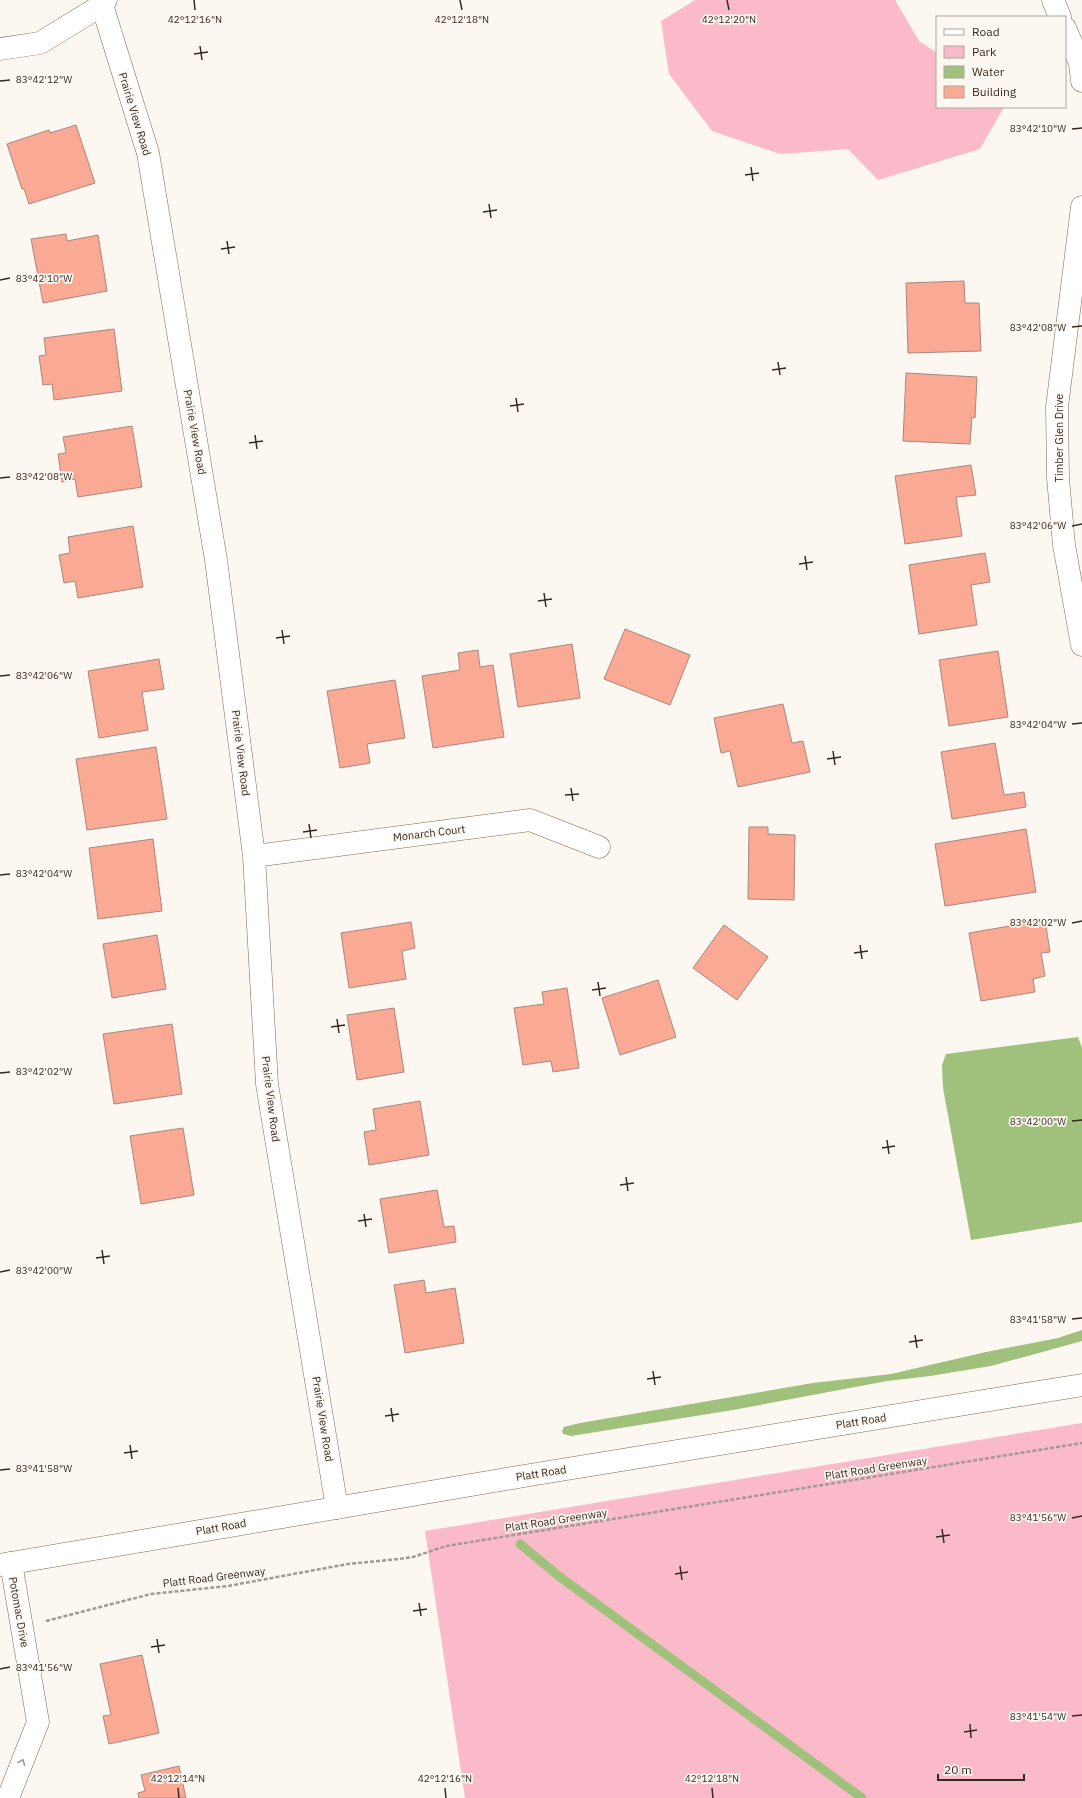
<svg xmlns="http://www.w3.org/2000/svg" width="1082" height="1798" viewBox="0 0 1082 1798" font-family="'IBM Plex Sans',sans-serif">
  <rect width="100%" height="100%" fill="#fcf7f1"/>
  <path fill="#fabac9" d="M695,0H895L919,41L937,53V107H1004L980,149L878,180L848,149L780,154L712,131L669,74L661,21Z
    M1082,1423V1798H465L425,1531Z"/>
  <path fill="#9fc17c" d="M1078,1037L1082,1048V1222L971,1240L943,1088L942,1065L946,1054Z
    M1082,1330V1341L991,1366L930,1376L887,1381L733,1410L571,1436L563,1434L562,1431L564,1427L580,1423L813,1383L891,1374L986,1352L1058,1338Z"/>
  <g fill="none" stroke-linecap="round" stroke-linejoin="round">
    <path stroke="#9fc17c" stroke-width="9" d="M520,1544L560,1577L862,1798"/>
  </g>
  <path fill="#faa995" stroke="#aa867d" d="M76,125L95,183L29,204L24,189H22L7,144L49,130L50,133Z
    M66,234L67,241L98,235L107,291L43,303L31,239Z
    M964,281L965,303H979L981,351L908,353L906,283Z
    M114,329L122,391L54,400L52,384L43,385L39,356L46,355L44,338Z
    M906,373L977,377L975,418L972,417L970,444L903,441Z
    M132,426L142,487L78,497L75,479L62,482L58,454L66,453L63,437Z
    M971,465L976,495L956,497L962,536L905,544L895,476Z
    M133,526L143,587L78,598L75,581L64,583L59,555L70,553L68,537Z
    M985,553L990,582L971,585L977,625L919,634L909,565Z
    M625,629L690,655L670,705L604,679Z
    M572,644L580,698L518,707L510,654Z
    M478,650L480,667L493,665L504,737L433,748L422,676L460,670L458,653Z
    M998,651L1008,717L949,726L939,660Z
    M159,659L164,689L142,692L148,730L99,738L88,671Z
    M395,680L405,738L367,744L370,763L340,768L327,691Z
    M783,704L792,743L803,741L810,772L738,787L730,751L721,753L714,718Z
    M995,743L1004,795L1024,792L1026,807L952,819L941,752Z
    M156,747L167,819L87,830L76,759Z
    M749,827H768V834L795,835L794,900L748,899Z
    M1026,829L1036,892L945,906L935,844Z
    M153,839L162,911L98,919L89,848Z
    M1045,920L1050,952L1041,953L1045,976L1033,979L1035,992L981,1001L969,933Z
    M411,922L415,948L402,951L406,979L349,988L341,933Z
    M724,925L768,957L737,1000L693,968Z
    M157,935L166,989L112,998L103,944Z
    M658,980L676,1037L620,1055L602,998Z
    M567,988L579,1068L553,1072L551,1061L523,1065L514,1008L544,1004L542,992Z
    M394,1008L404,1072L357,1080L347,1015Z
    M172,1024L182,1094L114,1104L103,1034Z
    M420,1101L429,1155L369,1165L364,1132L376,1130L373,1109Z
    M183,1128L194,1195L141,1204L130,1136Z
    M437,1190L444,1227L454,1226L456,1242L389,1253L380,1199Z
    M424,1280L426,1293L455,1288L464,1343L405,1353L394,1285Z
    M142,1655L159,1733L109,1744L103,1716L111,1715L100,1664Z
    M179,1766L186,1798H139L138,1793L145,1791L141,1775Z"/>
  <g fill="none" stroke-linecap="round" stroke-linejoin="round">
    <g stroke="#806851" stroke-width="23">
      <path id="minor" d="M1053,0L1060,17
        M102,5L148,153L216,560L254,856L267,1084L337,1508
        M1065,28L1080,63L1082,81
        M0,49L40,43L102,5L106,0
        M1082,207L1057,407L1058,478L1064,545L1082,645
        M254,856L530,820L599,847
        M8,1798L38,1722L11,1563"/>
    </g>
    <g stroke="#806851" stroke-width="23">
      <path id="major" d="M0,1565L530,1475L1082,1385"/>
    </g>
    <path stroke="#a29a92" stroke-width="2.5" stroke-dasharray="4 2" stroke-linecap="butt" d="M46,1621L151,1594L228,1586L348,1564L399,1559L413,1557L446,1546L1082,1443"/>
    <use href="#minor" stroke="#fff" stroke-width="22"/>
    <use href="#major" stroke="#fff" stroke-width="22"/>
  </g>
  <defs><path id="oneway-chevron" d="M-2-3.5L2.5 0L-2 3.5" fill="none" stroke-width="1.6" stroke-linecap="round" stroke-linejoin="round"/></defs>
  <use stroke="#9a9590" href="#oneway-chevron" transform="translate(22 1762) rotate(-69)"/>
  <path fill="none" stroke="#362b21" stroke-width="1.5" d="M194,0L195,10M460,0L462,10M727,0L729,10M200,46L202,60M194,54L208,52M0,81L10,80M1072,129L1082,128M751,167L753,181M745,175L759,173M489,204L491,218M483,212L497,210M227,241L229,254M221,249L235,247M0,280L10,278M1072,327L1082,326M778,362L780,375M772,370L786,368M516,398L518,412M510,406L524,404M255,435L257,449M249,443L263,441M0,478L10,477M1072,526L1082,524M805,556L807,570M799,564L813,562M544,593L546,607M538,601L552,599M282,630L284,644M276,638L290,636M0,676L10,675M1072,724L1082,723M833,751L835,765M827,759L841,757M571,788L573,801M565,795L579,794M309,824L311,838M303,832L317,830M0,875L10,874M1072,923L1082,921M860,945L862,959M854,953L868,951M598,982L600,996M592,990L606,988M337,1019L339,1033M331,1027L345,1025M0,1073L10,1072M1072,1121L1082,1120M887,1140L889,1154M882,1148L895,1146M626,1177L628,1191M620,1185L634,1183M364,1214L366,1227M358,1221L372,1219M102,1250L104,1264M96,1258L110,1256M0,1272L10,1270M1072,1319L1082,1318M915,1335L917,1348M909,1342L923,1340M653,1371L655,1385M647,1379L661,1377M391,1408L393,1422M385,1416L399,1414M130,1445L132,1459M124,1453L138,1451M0,1470L10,1469M1072,1518L1082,1516M942,1529L944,1543M936,1537L950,1535M680,1566L682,1580M675,1574L688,1572M419,1603L421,1616M413,1611L427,1609M157,1639L159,1653M151,1647L165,1645M0,1669L10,1667M1072,1716L1082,1715M970,1724L971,1738M964,1732L977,1730M178,1788L179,1798M445,1788L446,1798M712,1788L713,1798"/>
  <g text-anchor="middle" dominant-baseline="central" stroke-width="3.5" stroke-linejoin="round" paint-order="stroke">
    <g font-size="11" fill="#362b21" stroke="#fcf7f1">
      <text transform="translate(135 114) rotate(73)">Prairie View Road</text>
      <text transform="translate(195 432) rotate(80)">Prairie View Road</text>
      <text transform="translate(1059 438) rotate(-90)">Timber Glen Drive</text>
      <text transform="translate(241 753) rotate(83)">Prairie View Road</text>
      <text transform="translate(429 833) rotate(-7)">Monarch Court</text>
      <text transform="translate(271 1099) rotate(83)">Prairie View Road</text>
      <text transform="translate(323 1419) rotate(81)">Prairie View Road</text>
      <text transform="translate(861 1421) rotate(-9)">Platt Road</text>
      <text transform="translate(876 1468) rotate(-9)">Platt Road Greenway</text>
      <text transform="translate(541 1473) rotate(-9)">Platt Road</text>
      <text transform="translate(556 1520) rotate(-9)">Platt Road Greenway</text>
      <text transform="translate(221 1527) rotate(-10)">Platt Road</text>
      <text transform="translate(214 1577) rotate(-7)">Platt Road Greenway</text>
      <text transform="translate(19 1612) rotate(80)">Potomac Drive</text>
    </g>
  </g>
  <g font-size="10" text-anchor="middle" fill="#362b21" stroke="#fcf7f1" stroke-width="3.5" stroke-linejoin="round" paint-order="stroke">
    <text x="195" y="23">42°12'16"N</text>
    <text x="462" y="23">42°12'18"N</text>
    <text x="729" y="23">42°12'20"N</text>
    <text x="44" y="83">83°42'12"W</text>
    <text x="1038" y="132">83°42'10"W</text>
    <text x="44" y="282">83°42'10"W</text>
    <text x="1038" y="331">83°42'08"W</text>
    <text x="44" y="480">83°42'08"W</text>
    <text x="1038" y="529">83°42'06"W</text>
    <text x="44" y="679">83°42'06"W</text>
    <text x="1038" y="728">83°42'04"W</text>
    <text x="44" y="877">83°42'04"W</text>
    <text x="1038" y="926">83°42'02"W</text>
    <text x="44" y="1075">83°42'02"W</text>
    <text x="1038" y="1125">83°42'00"W</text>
    <text x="44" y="1274">83°42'00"W</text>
    <text x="1038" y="1323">83°41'58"W</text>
    <text x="44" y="1472">83°41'58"W</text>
    <text x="1038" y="1521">83°41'56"W</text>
    <text x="44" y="1671">83°41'56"W</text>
    <text x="1038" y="1720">83°41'54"W</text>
    <text x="178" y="1782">42°12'14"N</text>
    <text x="445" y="1782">42°12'16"N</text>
    <text x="712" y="1782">42°12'18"N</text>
  </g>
  <rect x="936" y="16" width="130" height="92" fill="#fcf7f1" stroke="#ada59e"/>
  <rect x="944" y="29" width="20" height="6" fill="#ffffff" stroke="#ada59e"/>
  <text x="972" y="36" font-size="12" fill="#362b21">Road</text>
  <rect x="944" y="46" width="20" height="12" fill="#fabac9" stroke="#ada59e"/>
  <text x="972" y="56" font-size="12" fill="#362b21">Park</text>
  <rect x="944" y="66" width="20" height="12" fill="#9fc17c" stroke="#ada59e"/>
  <text x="972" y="76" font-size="12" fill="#362b21">Water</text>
  <rect x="944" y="86" width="20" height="12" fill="#faa995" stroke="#ada59e"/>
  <text x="972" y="96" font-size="12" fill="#362b21">Building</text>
  <path d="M938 1774v6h86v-6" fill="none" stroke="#362b21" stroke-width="2"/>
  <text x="944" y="1774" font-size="12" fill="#362b21" stroke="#fcf7f1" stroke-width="3" paint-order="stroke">20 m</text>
</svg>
